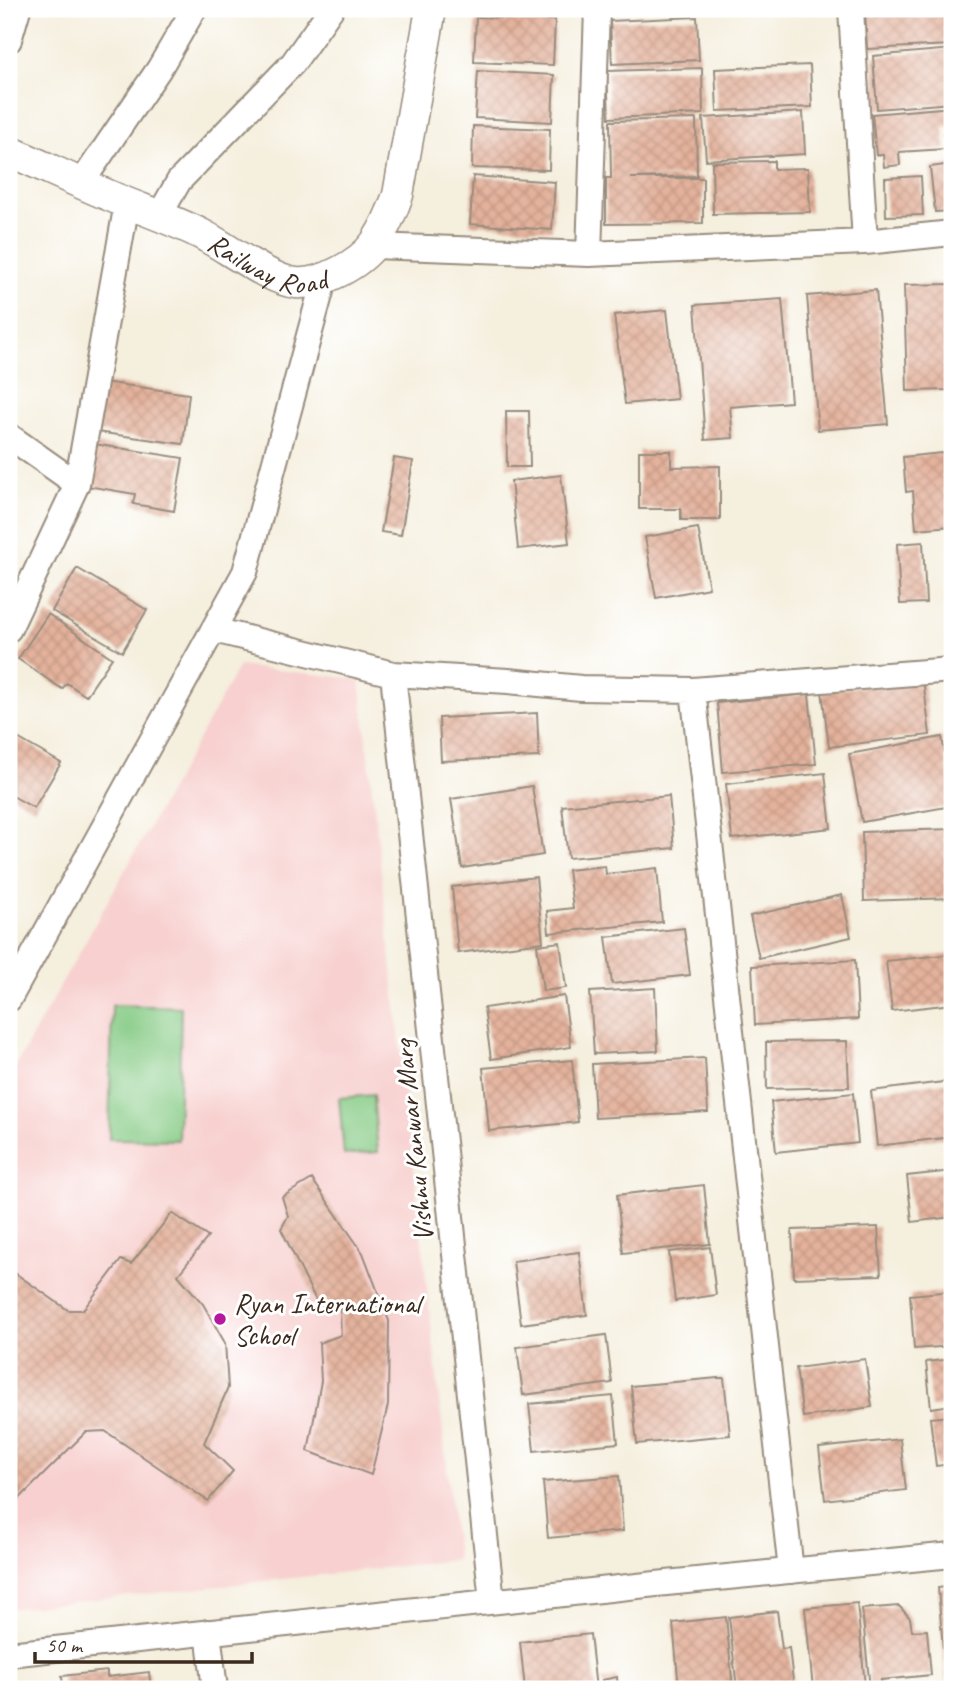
<svg xmlns="http://www.w3.org/2000/svg" width="961" height="1698" viewBox="0 0 961 1698" font-family="Caveat,sans-serif">
  <defs>
    <pattern id="building-cross-hatch" width="8" height="8" patternUnits="userSpaceOnUse" patternTransform="scale(1.75)"><rect width="8" height="8" fill="#e4b29c"/><path d="M0 0l8 8M0 8l8-8" fill="none" stroke="#c49986"/></pattern>
  </defs>
  <rect width="100%" height="100%" fill="#fff"/>
  <filter id="ink" filterUnits="userSpaceOnUse"><feTurbulence type="fractalNoise" baseFrequency=".0143" numOctaves="2"/><feDisplacementMap in="SourceGraphic" scale="14" xChannelSelector="R" yChannelSelector="G"/><feConvolveMatrix kernelMatrix="1 2 1 2 8 2 1 2 1" color-interpolation-filters="sRGB"/></filter>
  <filter id="wash" filterUnits="userSpaceOnUse"><feTurbulence type="fractalNoise" baseFrequency=".00686" numOctaves="4" result="noise"/><feDisplacementMap in="SourceGraphic" scale="28" xChannelSelector="R" yChannelSelector="G"/><feGaussianBlur stdDeviation="1.57" result="paint"/><feColorMatrix in="noise" values="0 0 0 0 0 0 0 0 0 0 0 0 0 0 0 0 0 1.4 0 .05"/><feComposite in="paint" operator="in"/></filter>
  <g filter="url(#wash)">
    <rect width="100%" height="100%" fill="#f5efde"/>
    <path fill="#f7d0cf" d="M239,666L360,679L457,1560L9,1609V1078Z"/>
    <path fill="#85ca84" stroke="#607a51" stroke-width="2" d="M112,1005L181,1007L178,1140L109,1139Z
      M373,1095L378,1152L344,1155L339,1098Z"/>
    <g id="blocks">
      <path fill="url(#building-cross-hatch)" d="M474,9H569V14L474,12Z
        M865,9H952V45L867,49Z
        M476,17L555,20L553,65L474,62Z
        M697,17L699,60L612,64L610,21Z
        M952,49V103L877,109L873,56Z
        M810,65L812,107L717,111L715,69Z
        M702,68L703,114L609,118L607,71Z
        M478,71L554,75L552,122L475,118Z
        M952,107V126L944,127L945,149L899,152L900,165L884,167L883,155H876L872,114Z
        M803,112L805,154L706,160L703,118Z
        M696,119L697,176L631,178H703V223L606,224V178H611L610,121Z
        M473,126L550,129L549,170L472,168Z
        M774,161V169L808,168L810,212L713,214L712,162Z
        M952,164V211L935,212L930,167Z
        M473,176L555,182L552,230L470,224Z
        M921,176L923,215L886,216L885,178Z
        M952,284V390L907,391L904,285Z
        M876,290L888,424L818,430L807,296Z
        M782,299L791,402L730,407L733,438L705,440L695,305Z
        M667,310L677,399L625,404L614,315Z
        M103,382L189,394L183,444L96,432Z
        M506,411H529L530,467H507Z
        M94,444L183,458L174,511L133,504L135,494L87,486Z
        M639,451H671V467L720,466V520H681V509H639Z
        M952,452V526L916,529L913,491L906,492L903,457Z
        M394,458L413,461L401,535L381,532Z
        M561,475L569,543L518,549L511,481Z
        M698,528L709,588L656,598L645,537Z
        M923,542L926,603L900,604L897,544Z
        M77,568L147,610L122,652L52,611Z
        M48,614L112,658L86,696L67,683L62,689L18,659Z
        M923,679L930,735L829,747L822,691Z
        M809,694L816,764L723,772L717,703Z
        M537,713L539,757L441,761L439,718Z
        M9,733L61,763L34,808L9,794Z
        M942,737L952,792V806L862,822L849,754Z
        M825,773L831,828L732,839L726,784Z
        M532,786L543,855L462,868L451,799Z
        M669,796L674,848L568,858L562,806Z
        M952,829V898L864,901L862,832Z
        M605,866L606,874L657,868L662,922L549,933L547,911L573,908L568,870Z
        M536,877L543,942L458,953L452,887Z
        M842,895L851,937L759,958L750,916Z
        M684,928L690,975L612,984L606,937Z
        M560,942L566,988L543,991L537,945Z
        M952,954V1004L892,1011L886,961Z
        M855,960L858,1019L755,1025L752,966Z
        M655,988L658,1051L594,1054L590,992Z
        M564,996L571,1047L491,1059L484,1008Z
        M847,1041L849,1087L767,1089L766,1042Z
        M705,1058L708,1112L595,1118L592,1064Z
        M572,1060L578,1122L489,1131L483,1068Z
        M952,1081V1137L877,1146L871,1091Z
        M853,1093L858,1143L776,1152L771,1102Z
        M952,1171V1217L912,1222L907,1176Z
        M312,1179L363,1253L389,1321L388,1405L371,1475L308,1451L321,1381L319,1343L341,1335L340,1309L321,1311L281,1229L288,1216L282,1197Z
        M704,1185L710,1244L623,1253L617,1195Z
        M172,1213L208,1237L178,1275L203,1304L225,1343L228,1388L204,1443L233,1471L208,1501L105,1431L86,1432L9,1509V1269L68,1310H83L121,1260L131,1264Z
        M878,1227L881,1275L794,1278L792,1230Z
        M710,1247L716,1295L675,1301L669,1252Z
        M579,1252L587,1315L521,1324L513,1261Z
        M952,1291V1346L914,1349L910,1295Z
        M606,1335L612,1383L523,1395L517,1347Z
        M865,1359L872,1407L803,1417L796,1368Z
        M952,1359V1405L931,1408L926,1362Z
        M718,1378H724L730,1435L637,1444L631,1386Z
        M613,1396L618,1443L534,1451L529,1404Z
        M952,1416V1464L936,1466L930,1418Z
        M900,1439L906,1490L825,1500L819,1448Z
        M619,1476L623,1531L548,1538L543,1482Z
        M952,1586V1684L946,1685L938,1588Z
        M857,1603L865,1686L813,1689L805,1608Z
        M899,1606L910,1618L912,1631L927,1630L931,1675L881,1680L882,1689H870L862,1609Z
        M777,1611L782,1649L789,1648L794,1689H737L729,1617Z
        M726,1617L733,1689H679L673,1623Z
        M590,1634L596,1689H525L520,1642Z
        M107,1671V1677L149,1672L151,1689H63L62,1676Z
        M617,1677L618,1689H604L602,1680Z"/>
    </g>
  </g>
  <g filter="url(#ink)">
    <use href="#blocks" fill-opacity="0" stroke="#988c7e" stroke-width="2"/>
    <g fill="none" stroke-linecap="round" stroke-linejoin="round">
      <g stroke="#988c7e" stroke-width="28">
        <path id="minor" d="M851,9L865,242
          M9,40L18,9
          M82,182L159,69L194,9
          M160,214L179,181L293,63L331,9
          M373,246L589,254L865,242L952,233
          M589,254L597,9
          M9,436L77,484
          M9,629L77,484L127,203
          M214,630L393,674L508,681L581,688L693,690L952,670
          M393,674L492,1601
          M693,690L791,1571
          M9,999L245,572L324,280
          M208,1632L215,1689
          M9,1654L656,1584L952,1555"/>
      </g>
      <g stroke="#988c7e" stroke-width="33">
        <g id="tertiary">
          <path id="s1" d="M9,151C48,168 87,187 127,203C152,213 177,222 201,234C225,246 271,281 296,283C321,285 360,264 375,243C385,228 392,212 398,195L431,9"/>
        </g>
      </g>
      <use href="#minor" stroke="#fff" stroke-width="24"/>
      <use href="#tertiary" stroke="#fff" stroke-width="30"/>
    </g>
  </g>
  <circle fill="#b5179e" stroke="#fff" stroke-width="2.5" cx="220" cy="1319" r="7"/>
  <g text-anchor="middle" dominant-baseline="central" stroke-width="6" stroke-linejoin="round" paint-order="stroke">
    <g font-size="28" fill="#3b2a1e" stroke="#fff">
      <text stroke="none"><textPath href="#s1" startOffset="284">Railway Road</textPath></text>
      <text transform="translate(413 1141) rotate(-96)">Vishnu Kanwar Marg</text>
    </g>
    <g font-size="28" fill="#3b2a1e" stroke="#fff" text-anchor="start">
      <text x="234" y="1303">Ryan International<tspan x="234" dy="32">School</tspan></text>
    </g>
  </g>
  <rect width="961" height="1698" fill="none" stroke="#fff" stroke-width="35"/>
  <path d="M35 1652v10h217v-10" fill="none" stroke="#3b2a1e" stroke-width="3.5"/>
  <text x="46" y="1652" font-size="21" fill="#3b2a1e" stroke="#ffffff" stroke-width="5" paint-order="stroke">50 m</text>
</svg>
